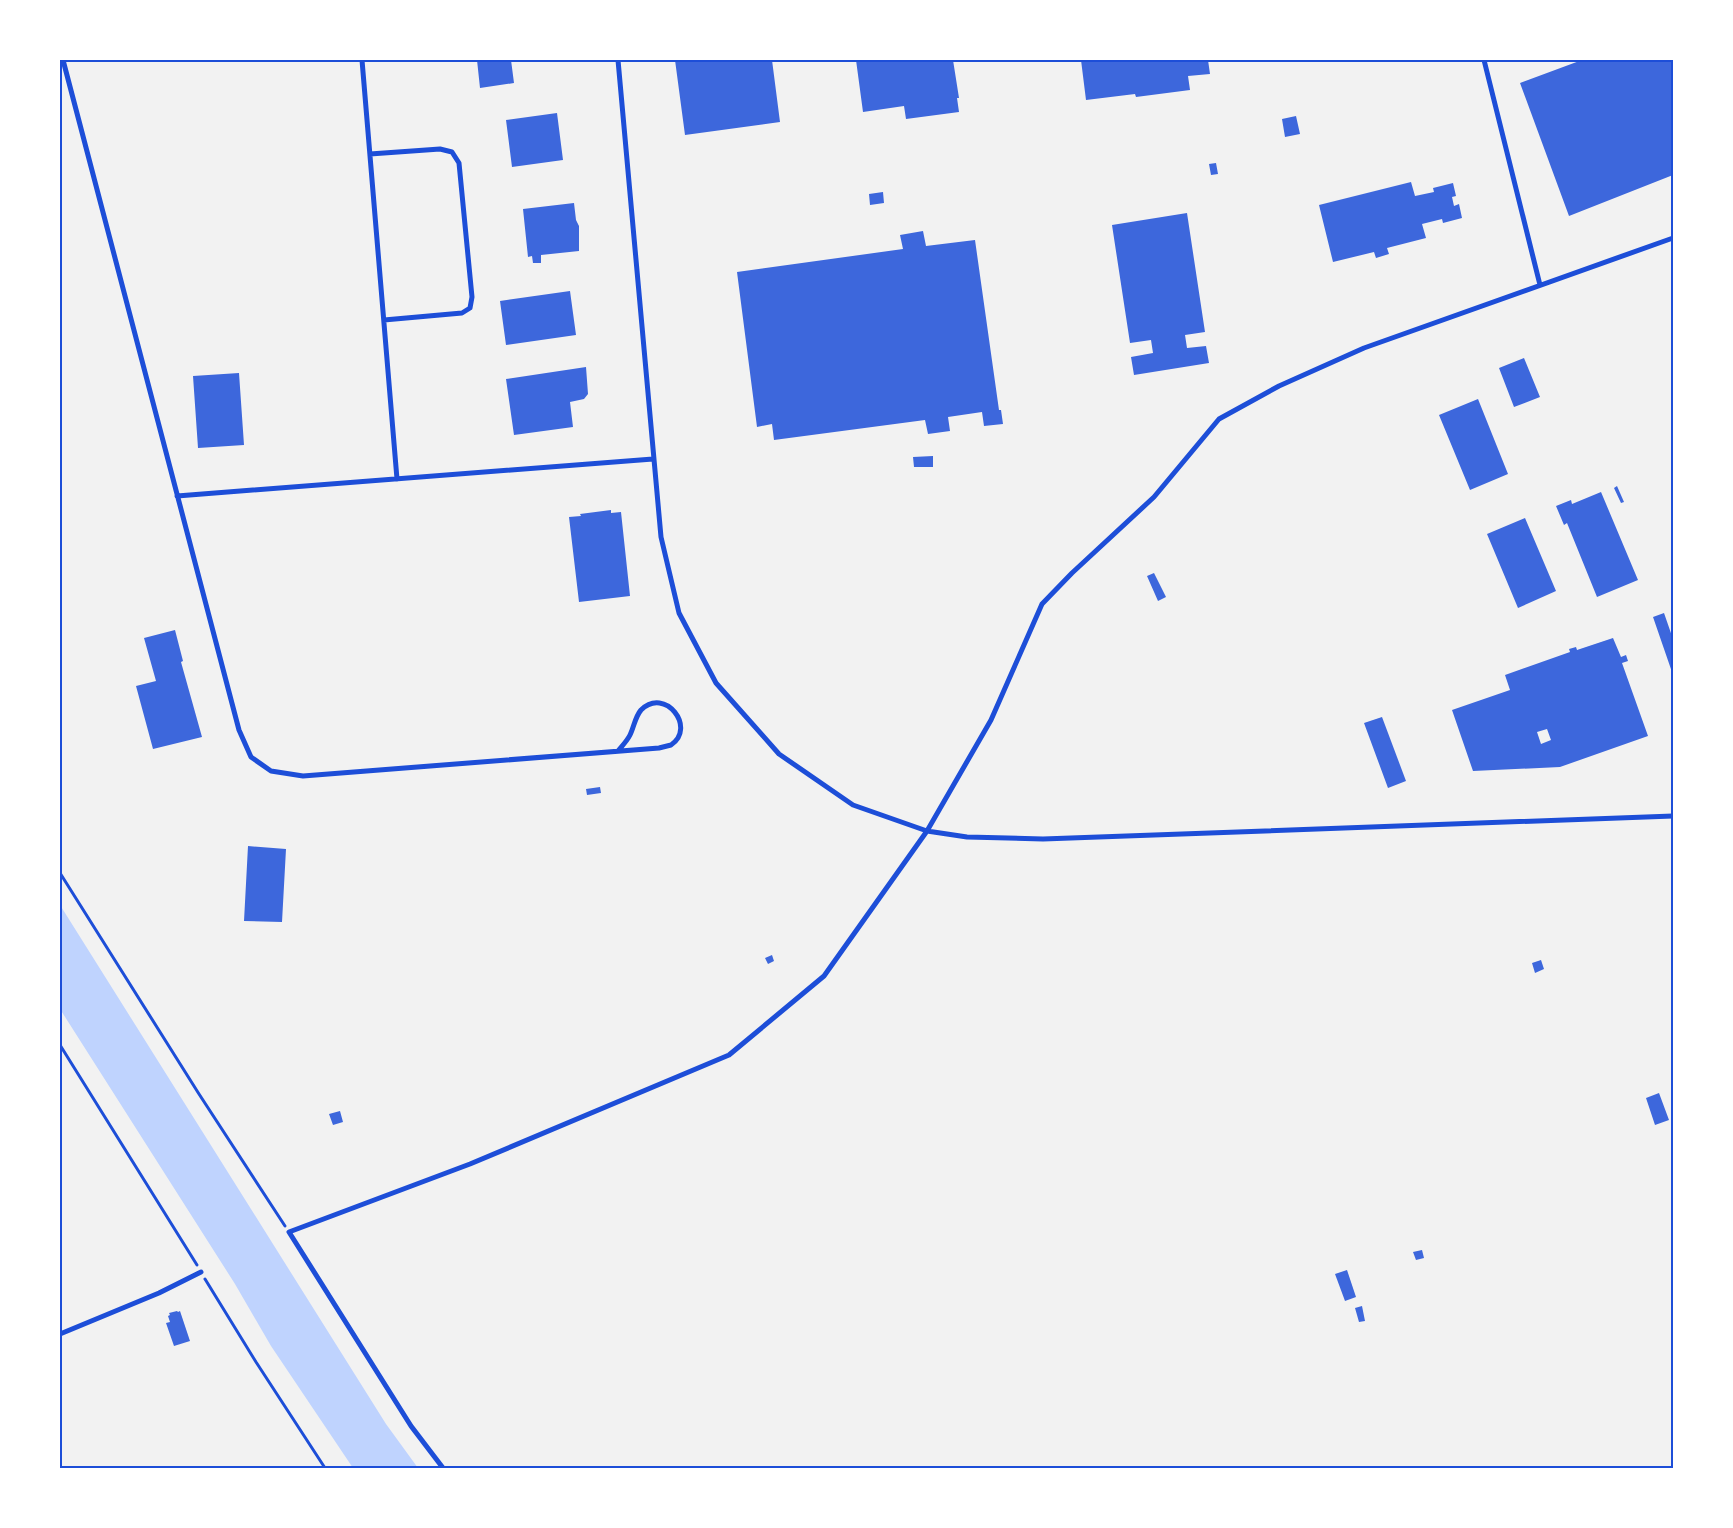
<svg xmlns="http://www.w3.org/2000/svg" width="1733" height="1528" viewBox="0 0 1733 1528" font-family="Commissioner,sans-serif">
  <rect width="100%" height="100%" fill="#f2f2f2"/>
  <path fill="#bfd3fe" d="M60,905L386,1424L418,1468H353L271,1346L235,1284L60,1009Z"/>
  <path fill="#3d67dc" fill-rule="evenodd" d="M477,60H511L514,83L480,88Z
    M675,60H772L780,122L685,135Z
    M856,60H953L959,98H957L959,112L906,119L904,106L863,112Z
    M1081,60H1208L1210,74L1188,76L1190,90L1136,97L1135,94L1086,100Z
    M1582,60H1673V175L1569,216L1520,83Z
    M557,113L563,160L512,167L506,120Z
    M1296,116L1300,134L1285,137L1282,119Z
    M1216,163L1218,174L1211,175L1209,164Z
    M1411,182L1415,196L1434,192L1433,188L1453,183L1456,196L1452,197L1454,206L1459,204L1462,218L1443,223L1442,219L1422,224L1426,238L1387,248L1389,254L1376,258L1374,252L1333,262L1319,205Z
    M883,192L884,203L870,205L869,194Z
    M574,203L576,220L579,226V251L541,255V263H533L532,256L528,257L523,209Z
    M1187,213L1205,332L1185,335L1187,348L1206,346L1209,363L1134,375L1131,357L1153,353L1151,340L1130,343L1112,225Z
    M923,231L926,246L975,240L999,410H1001L1003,424L984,426L982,412L948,417L950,431L928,434L925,420L774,440L772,424L757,427L737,272L903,249L900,235Z
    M570,291L576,335L506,345L500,301Z
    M1524,358L1540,397L1514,407L1499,368Z
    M586,367L588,394L584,399L570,402L573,427L514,435L506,379Z
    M239,373L244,445L198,448L193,376Z
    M1478,399L1508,474L1470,490L1439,415Z
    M933,456V467H914L913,457Z
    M1617,486L1624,502L1621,503L1614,488Z
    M1601,492L1638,580L1597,597L1567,523L1564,525L1556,506L1571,500L1572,504Z
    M611,510V513L621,512L630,596L579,602L569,517L581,516L580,514Z
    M1525,518L1556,591L1518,608L1487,534Z
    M1154,573L1166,597L1158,601L1147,576Z
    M1664,613L1673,639V675L1653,617Z
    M175,630L183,661L181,662L202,737L153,749L136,686L156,681L144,638Z
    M1613,638L1621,657L1626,655L1628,661L1622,663L1648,736L1560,767L1473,771L1452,710L1510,690L1505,675L1570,652L1569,649L1576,647L1577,650ZM1547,729L1551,740L1541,744L1537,732Z
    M1382,717L1406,781L1388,788L1364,723Z
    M600,787L601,793L587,795L586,789Z
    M248,846L286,849L282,922L244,921Z
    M772,955L774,961L768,964L765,958Z
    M1541,960L1544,969L1535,973L1532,963Z
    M1659,1093L1669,1120L1655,1125L1646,1098Z
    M340,1111L343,1122L333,1125L329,1114Z
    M1422,1250L1424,1258L1416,1260L1413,1252Z
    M1347,1270L1356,1297L1345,1301L1335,1274Z
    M1362,1306L1365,1321L1359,1322L1355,1308Z
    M177,1311L178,1312L180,1311L190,1341L174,1346L166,1323L170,1322L168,1316L170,1315L169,1313Z"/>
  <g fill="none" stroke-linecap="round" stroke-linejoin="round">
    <path stroke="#1d4ed8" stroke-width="3" d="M60,873L199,1094L285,1226
      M60,1045L197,1265
      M205,1279L256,1362L325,1468"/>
    <path stroke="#1d4ed8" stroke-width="5" d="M63,60L239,730L251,757L271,771L303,776L659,748C663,747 667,746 671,745C697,728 665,686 641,710C635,717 634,727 630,735C627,741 622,746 618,751
      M362,60L397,479
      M618,60L661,537L679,613L716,683L779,754L853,805L927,831L967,837L1043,839L1673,816
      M1484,60L1540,285
      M370,154L440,149L452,152L459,163L472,297L470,308L462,313L384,320
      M177,496L653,459
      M60,1334L159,1293L201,1272
      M443,1468L411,1426L289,1232L470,1164L729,1055L824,976L927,831L991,720L1042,604L1072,573L1154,497L1219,419L1279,386L1364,348L1673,238"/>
  </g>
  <rect width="1733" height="1528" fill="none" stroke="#ffffff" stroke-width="122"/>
  <rect x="61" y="61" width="1611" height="1406" fill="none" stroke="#1d4ed8" stroke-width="2"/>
</svg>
